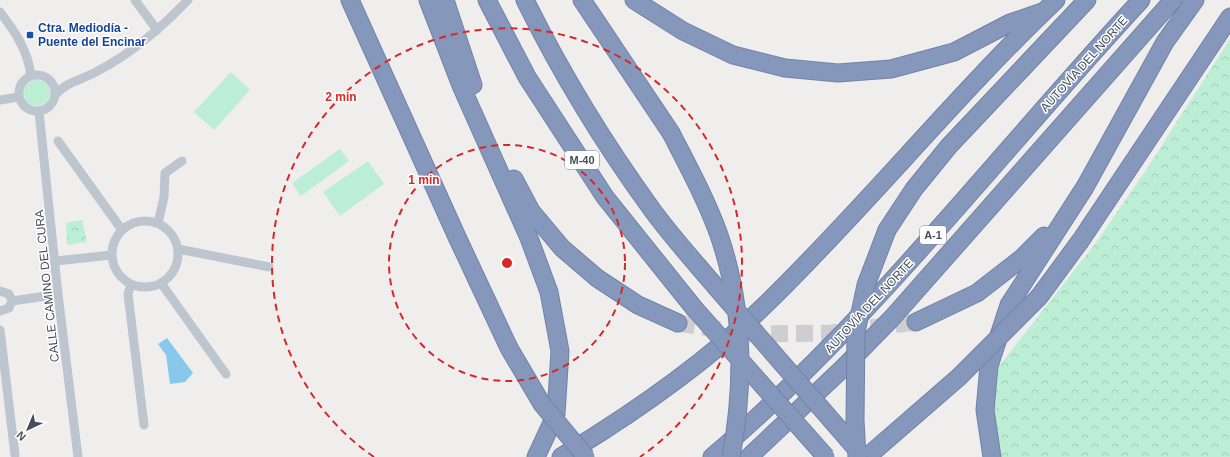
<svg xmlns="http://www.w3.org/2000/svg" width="1230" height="457" viewBox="0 0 1230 457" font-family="Arial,sans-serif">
  <defs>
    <pattern id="park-crowns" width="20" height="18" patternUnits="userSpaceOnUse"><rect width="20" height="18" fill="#bbeed5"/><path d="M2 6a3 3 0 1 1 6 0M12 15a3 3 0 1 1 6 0" fill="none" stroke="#a2ceb9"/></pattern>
  </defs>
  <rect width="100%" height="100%" fill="#f0eded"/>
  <path fill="url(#park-crowns)" d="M1230,39V457H1002L994,409L996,370L1095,244L1146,170Z
    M82,220L87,242L67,245L66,223Z"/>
  <path fill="#bbeed5" d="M231,72L250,90L214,130L194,112Z
    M24 93a13 13 0 1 1 26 0a13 13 0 1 1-26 0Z
    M340,149L349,161L301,196L292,183Z
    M368,161L384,184L340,216L323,192Z"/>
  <path fill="#88c9eb" d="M167,338L193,373L185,382L170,384L166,355L158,344Z"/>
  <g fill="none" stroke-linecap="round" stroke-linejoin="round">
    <path stroke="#cecdd0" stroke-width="17" stroke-dasharray="17 8" stroke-linecap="butt" d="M678,323L722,330
      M746,334L832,333L916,322"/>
    <g stroke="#7083a8" stroke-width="19">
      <path id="highway" d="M350,0L457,237L509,348
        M428,0L462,88L529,238L549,292L560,351L556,414L536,457
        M445,0L473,85
        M487,0L527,77L605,197L694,308
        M525,0C561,73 605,145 653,211C672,237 694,261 715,286
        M582,0L671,133
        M634,0L683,31L733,55L785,68L838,73L891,69L954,52L1010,23L1042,12
        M514,179L531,211L562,248L597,278L638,305L678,323
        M887,230L914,189L949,146L1087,0
        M1039,297L1081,240L1230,17
        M916,322L977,293L1022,258L1044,236
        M561,457C632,414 706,363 765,305C866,207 954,97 1056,0
        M712,457C872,321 999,153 1141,0
        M749,457L843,368L892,318L1173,0
        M867,457L959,377
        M992,457L985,410L989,366L1009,305L1085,187L1165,42L1195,0"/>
    </g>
    <path stroke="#bdc5cf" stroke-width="9" d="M135,0L157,30
      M0,12C15,32 28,50 31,76
      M19 93a18 18 0 1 1 36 0a18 18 0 1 1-36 0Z
      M55,95C65,83 80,80 94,73C104,68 114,62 123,56C147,40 168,21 188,0
      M0,100L18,97
      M39,112L58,294L78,457
      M58,141L122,230
      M112 254a33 33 0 1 1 66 0a33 33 0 1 1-66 0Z
      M158,223L164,197L165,173L182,161
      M178,249L269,267
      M56,261L111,255
      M161,283L226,374
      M131,284L128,294L144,425
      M0,291L9,294L12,301L9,308L0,311
      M12,301L46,296
      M0,330L15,455"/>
    <use href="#highway" stroke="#8598bc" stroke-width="17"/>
    <g stroke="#7083a8" stroke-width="19" stroke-linecap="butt">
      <path id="highway-bridge" d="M671,133C688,166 706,199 719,235C744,308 745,382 731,457
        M715,286L859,452
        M694,308L826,457
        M509,348L542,404L586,457
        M959,377L1039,297
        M857,457L855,420L856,332L866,285L887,230"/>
    </g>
    <use href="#highway-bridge" stroke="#8598bc" stroke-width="17"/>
  </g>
  <g fill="none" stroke="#d62828" stroke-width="2" stroke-dasharray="7 5">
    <circle cx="507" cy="263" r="118"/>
    <path d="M374 457A235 235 0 1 1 640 457"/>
  </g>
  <rect fill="#1a4fb4" stroke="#fff" stroke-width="1.5" x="26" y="31" width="8" height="8" rx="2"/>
  <g text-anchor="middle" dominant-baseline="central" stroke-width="3" stroke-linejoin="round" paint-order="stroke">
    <g fill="#fff" stroke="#7d838c" stroke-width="1">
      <rect x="565" y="151" width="34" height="18" rx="3"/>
      <rect x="920" y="226" width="26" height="18" rx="3"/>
    </g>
    <g font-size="11" font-weight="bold" fill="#454e5a">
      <text x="582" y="160">M-40</text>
      <text x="933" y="235">A-1</text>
    </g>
    <g font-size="12" font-weight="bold" fill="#164399" stroke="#fff" text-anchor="start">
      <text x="38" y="28">Ctra. Mediodía -<tspan x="38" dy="14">Puente del Encinar</tspan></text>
    </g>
    <g font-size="12" fill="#454e5a" stroke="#fff">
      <text transform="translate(1084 64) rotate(-48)">AUTOVÍA DEL NORTE</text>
      <text transform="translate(47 286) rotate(-96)">CALLE CAMINO DEL CURA</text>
      <text transform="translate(869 306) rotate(-47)">AUTOVÍA DEL NORTE</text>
    </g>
  </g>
  <circle cx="507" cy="263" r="6" fill="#d62828" stroke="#fff" stroke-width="2"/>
  <g font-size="12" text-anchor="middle" font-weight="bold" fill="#d62828" stroke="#fff" stroke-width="3" stroke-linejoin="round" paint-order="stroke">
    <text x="341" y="101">2 min</text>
    <text x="424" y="184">1 min</text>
  </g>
  <g transform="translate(28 429) rotate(224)" stroke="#ffffff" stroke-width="3" paint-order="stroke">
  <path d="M0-3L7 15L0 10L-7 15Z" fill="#454e5a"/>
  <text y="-6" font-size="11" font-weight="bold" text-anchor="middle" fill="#454e5a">N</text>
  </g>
</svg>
